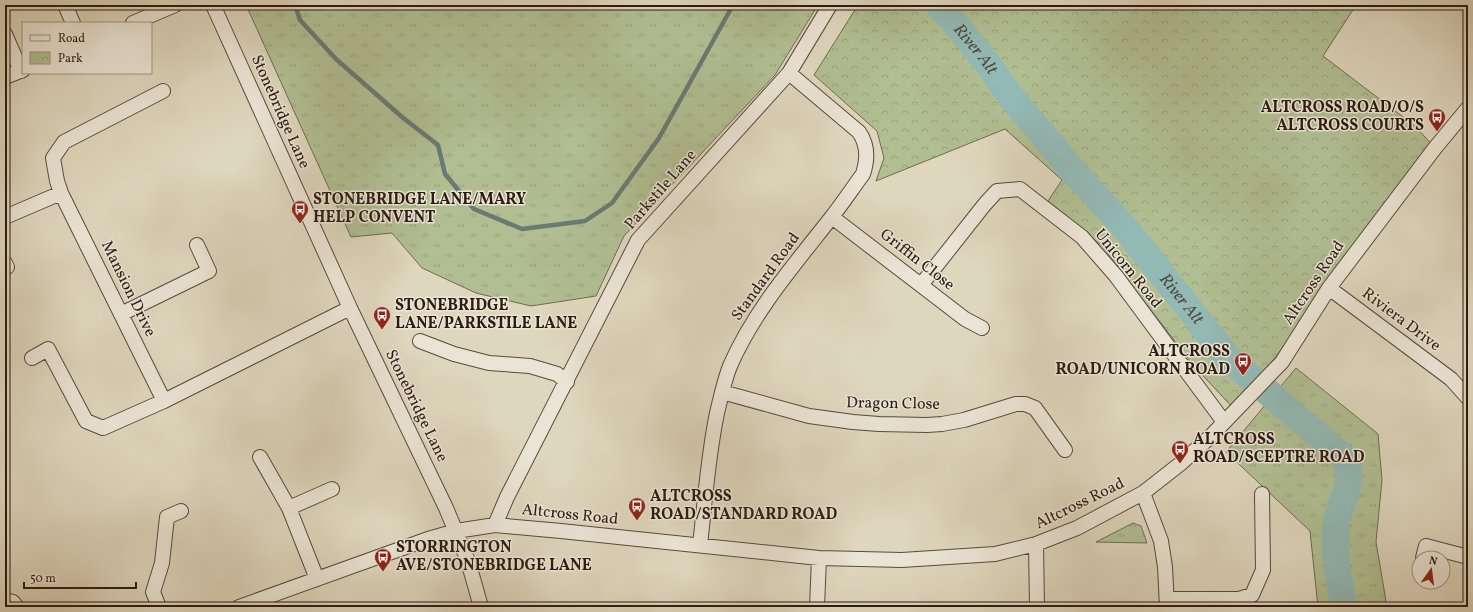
<svg xmlns="http://www.w3.org/2000/svg" width="1473" height="612" viewBox="0 0 1473 612" font-family="Vollkorn,serif">
  <defs>
    <pattern id="grass-tufts" width="24" height="20" patternUnits="userSpaceOnUse"><rect width="24" height="20" fill="#b0be92"/><path d="M3 7l-1-3M5 7V3M7 7l1-3M15 17l-1-3M17 17v-4M19 17l1-3" fill="none" stroke="#98a37d"/></pattern>
    <pattern id="park-crowns" width="20" height="18" patternUnits="userSpaceOnUse"><rect width="20" height="18" fill="#b0be92"/><path d="M2 6a3 3 0 1 1 6 0M12 15a3 3 0 1 1 6 0" fill="none" stroke="#98a37d"/></pattern>
  </defs>
  <rect width="100%" height="100%" fill="#ded6bd"/>
  <filter id="stains"><feTurbulence type="fractalNoise" baseFrequency=".005" numOctaves="4"/><feColorMatrix values="0 0 0 0 .2 0 0 0 0 .09 0 0 0 0 .02 0 0 0 .5 -.17"/></filter>
  <radialGradient id="worn" r=".72"><stop offset=".6" stop-color="#630" stop-opacity="0"/><stop offset="1" stop-color="#630" stop-opacity=".3"/></radialGradient>
  <path fill="url(#grass-tufts)" stroke="#6e6c52" d="M246,5H818L775,75L624,236L596,296L531,306L476,293L422,268L392,233L351,237Z
    M1296,368L1378,434L1382,480L1376,542L1387,607H1318L1310,531L1226,452Z
    M1133,523L1141,526L1147,543L1096,542Z"/>
  <path fill="url(#park-crowns)" stroke="#6e6c52" d="M858,5H1356L1323,56L1415,126L1435,148L1235,410L1193,365L1102,246L1048,201L1062,180L1005,129L876,181L884,158L877,131L814,75Z"/>
  <g fill="none" stroke-linecap="round" stroke-linejoin="round">
    <path stroke="#6a7a73" stroke-width="4.5" d="M295,5L300,20L336,59L402,117L438,145L445,174L474,209L522,229L585,221L612,203L659,138L733,5"/>
    <path stroke="#93b9b4" stroke-width="27" id="s1" d="M938,5L952,20L984,59L1011,97L1073,171L1126,229L1229,359L1340,454C1343,458 1347,463 1348,467C1354,483 1338,507 1336,524C1333,552 1339,580 1344,607"/>
    <g stroke="#584a3d" stroke-width="16">
      <path id="minor" d="M65,5L73,23
        M213,5L350,308L446,508L468,561L481,607
        M133,23L175,5
        M5,34L21,71
        M5,77L23,70
        M61,193L57,181L53,158L64,142L163,91
        M5,217L61,193L164,401
        M832,217L965,319L982,328
        M5,263L7,267
        M921,285L985,204L997,191L1020,189L1082,237L1116,276L1224,422
        M1329,288L1451,379L1468,398
        M121,314L209,271L197,245
        M420,341L454,354L489,363L530,366L557,374L567,382
        M32,358L48,349L86,421L103,428L164,401L350,308
        M722,392L809,416L853,422L879,424L927,425L942,424L964,420L1016,404H1025L1035,408L1065,450
        M260,457L289,508L317,579
        M1143,493L1161,541L1165,567L1167,607
        M289,508L332,489
        M495,525L507,497L638,240L789,73L830,5
        M1036,544L1037,607
        M700,545C705,501 708,456 717,413C721,397 724,381 730,366C754,311 794,265 831,218C842,204 852,189 863,174C868,159 868,145 859,132L789,73
        M1423,558L1426,546L1468,557
        M1167,599H1239L1252,595L1263,570L1262,494
        M5,600L13,602L17,607
        M159,607L153,592L162,563L167,517L181,511
        M239,607L428,539L456,531L495,525L561,531L819,558L902,560L995,554L1036,544L1077,528L1143,493L1180,464L1211,436L1282,362L1329,288L1435,148L1468,108
        M817,607L819,558"/>
    </g>
    <use href="#minor" stroke="#eae4d4" stroke-width="14"/>
  </g>
  <defs>
    <g id="bus-pin" transform="scale(0.9)"><path d="M0 17L-7.5 6A9.5 9.5 0 1 1 7.5 6Z" fill="#8f2418" stroke="#eae4d4"/><path d="M-5-6H5V4H4V6H2V4H-2V6H-4V4H-5ZM-3.5-4V0h7V-4ZM-3.5 1.2v1.5H-2V1.2ZM2 1.2v1.5H3.5V1.2Z" fill="#fff"/></g>
  </defs>
  <g fill-rule="evenodd">
    <use href="#bus-pin" x="1437" y="117"/>
    <use href="#bus-pin" x="300" y="209"/>
    <use href="#bus-pin" x="382" y="315"/>
    <use href="#bus-pin" x="1243" y="361"/>
    <use href="#bus-pin" x="1180" y="449"/>
    <use href="#bus-pin" x="637" y="506"/>
    <use href="#bus-pin" x="383" y="557"/>
  </g>
  <g text-anchor="middle" dominant-baseline="central" stroke-width="3" stroke-linejoin="round" paint-order="stroke">
    <g font-size="16" font-weight="bold" fill="#2c1b12" stroke="#eae4d4" text-anchor="start">
      <text x="1424" y="108" text-anchor="end">ALTCROSS ROAD/O/S<tspan x="1424" dy="18">ALTCROSS COURTS</tspan></text>
      <text x="313" y="200">STONEBRIDGE LANE/MARY<tspan x="313" dy="18">HELP CONVENT</tspan></text>
      <text x="395" y="306">STONEBRIDGE<tspan x="395" dy="18">LANE/PARKSTILE LANE</tspan></text>
      <text x="1230" y="352" text-anchor="end">ALTCROSS<tspan x="1230" dy="18">ROAD/UNICORN ROAD</tspan></text>
      <text x="1193" y="440">ALTCROSS<tspan x="1193" dy="18">ROAD/SCEPTRE ROAD</tspan></text>
      <text x="650" y="497">ALTCROSS<tspan x="650" dy="18">ROAD/STANDARD ROAD</tspan></text>
      <text x="396" y="548">STORRINGTON<tspan x="396" dy="18">AVE/STONEBRIDGE LANE</tspan></text>
    </g>
    <g font-size="16" fill="#2c1b12" stroke="#eae4d4">
      <text transform="translate(280 112) rotate(66)">Stonebridge Lane</text>
      <text transform="translate(661 190) rotate(-49)">Parkstile Lane</text>
      <text transform="translate(917 260) rotate(38)">Griffin Close</text>
      <text transform="translate(1128 269) rotate(51)">Unicorn Road</text>
      <text transform="translate(766 277) rotate(-54)">Standard Road</text>
      <text transform="translate(1314 283) rotate(-56)">Altcross Road</text>
      <text transform="translate(128 289) rotate(64)">Mansion Drive</text>
      <text transform="translate(1401 320) rotate(37)">Riviera Drive</text>
      <text transform="translate(893 404) rotate(1)">Dragon Close</text>
      <text transform="translate(416 406) rotate(64)">Stonebridge Lane</text>
      <text transform="translate(1080 504) rotate(-26)">Altcross Road</text>
      <text transform="translate(570 515) rotate(6)">Altcross Road</text>
    </g>
    <g font-size="17" font-style="italic" fill="#4b4a43" stroke="#eae4d4">
      <text stroke="none"><textPath href="#s1" startOffset="58">River Alt</textPath></text>
      <text stroke="none"><textPath href="#s1" startOffset="382">River Alt</textPath></text>
    </g>
  </g>
  <rect width="1473" height="612" fill="none" stroke="#ded6bd" stroke-width="20"/>
  <rect x="6" y="6" width="1461" height="600" fill="none" stroke="#2c1b12" stroke-width="2"/>
  <rect x="10" y="10" width="1453" height="592" fill="none" stroke="#2c1b12"/>
  <rect x="22" y="22" width="130" height="52" fill="#eae4d4" stroke="#9e9486"/>
  <rect x="30" y="35" width="20" height="6" fill="#eae4d4" stroke="#9e9486"/>
  <text x="58" y="42" font-size="12" fill="#2c1b12">Road</text>
  <rect x="30" y="52" width="20" height="12" fill="url(#park-crowns)" stroke="#9e9486"/>
  <text x="58" y="62" font-size="12" fill="#2c1b12">Park</text>
  <g transform="translate(1431 570) rotate(14)"><circle r="19" fill="#eae4d4" stroke="#9e9486"/>
  <path d="M0-3L7 15L0 10L-7 15Z" fill="#8f2418"/>
  <text y="-6" font-size="11" font-weight="bold" text-anchor="middle" fill="#2c1b12">N</text>
  </g>
  <path d="M24 582v6h112v-6" fill="none" stroke="#2c1b12" stroke-width="2"/>
  <text x="30" y="582" font-size="12" fill="#2c1b12" stroke="#eae4d4" stroke-width="3" paint-order="stroke">50 m</text>
  <rect width="100%" height="100%" filter="url(#stains)"/>
  <rect width="100%" height="100%" fill="url(#worn)"/>
</svg>
